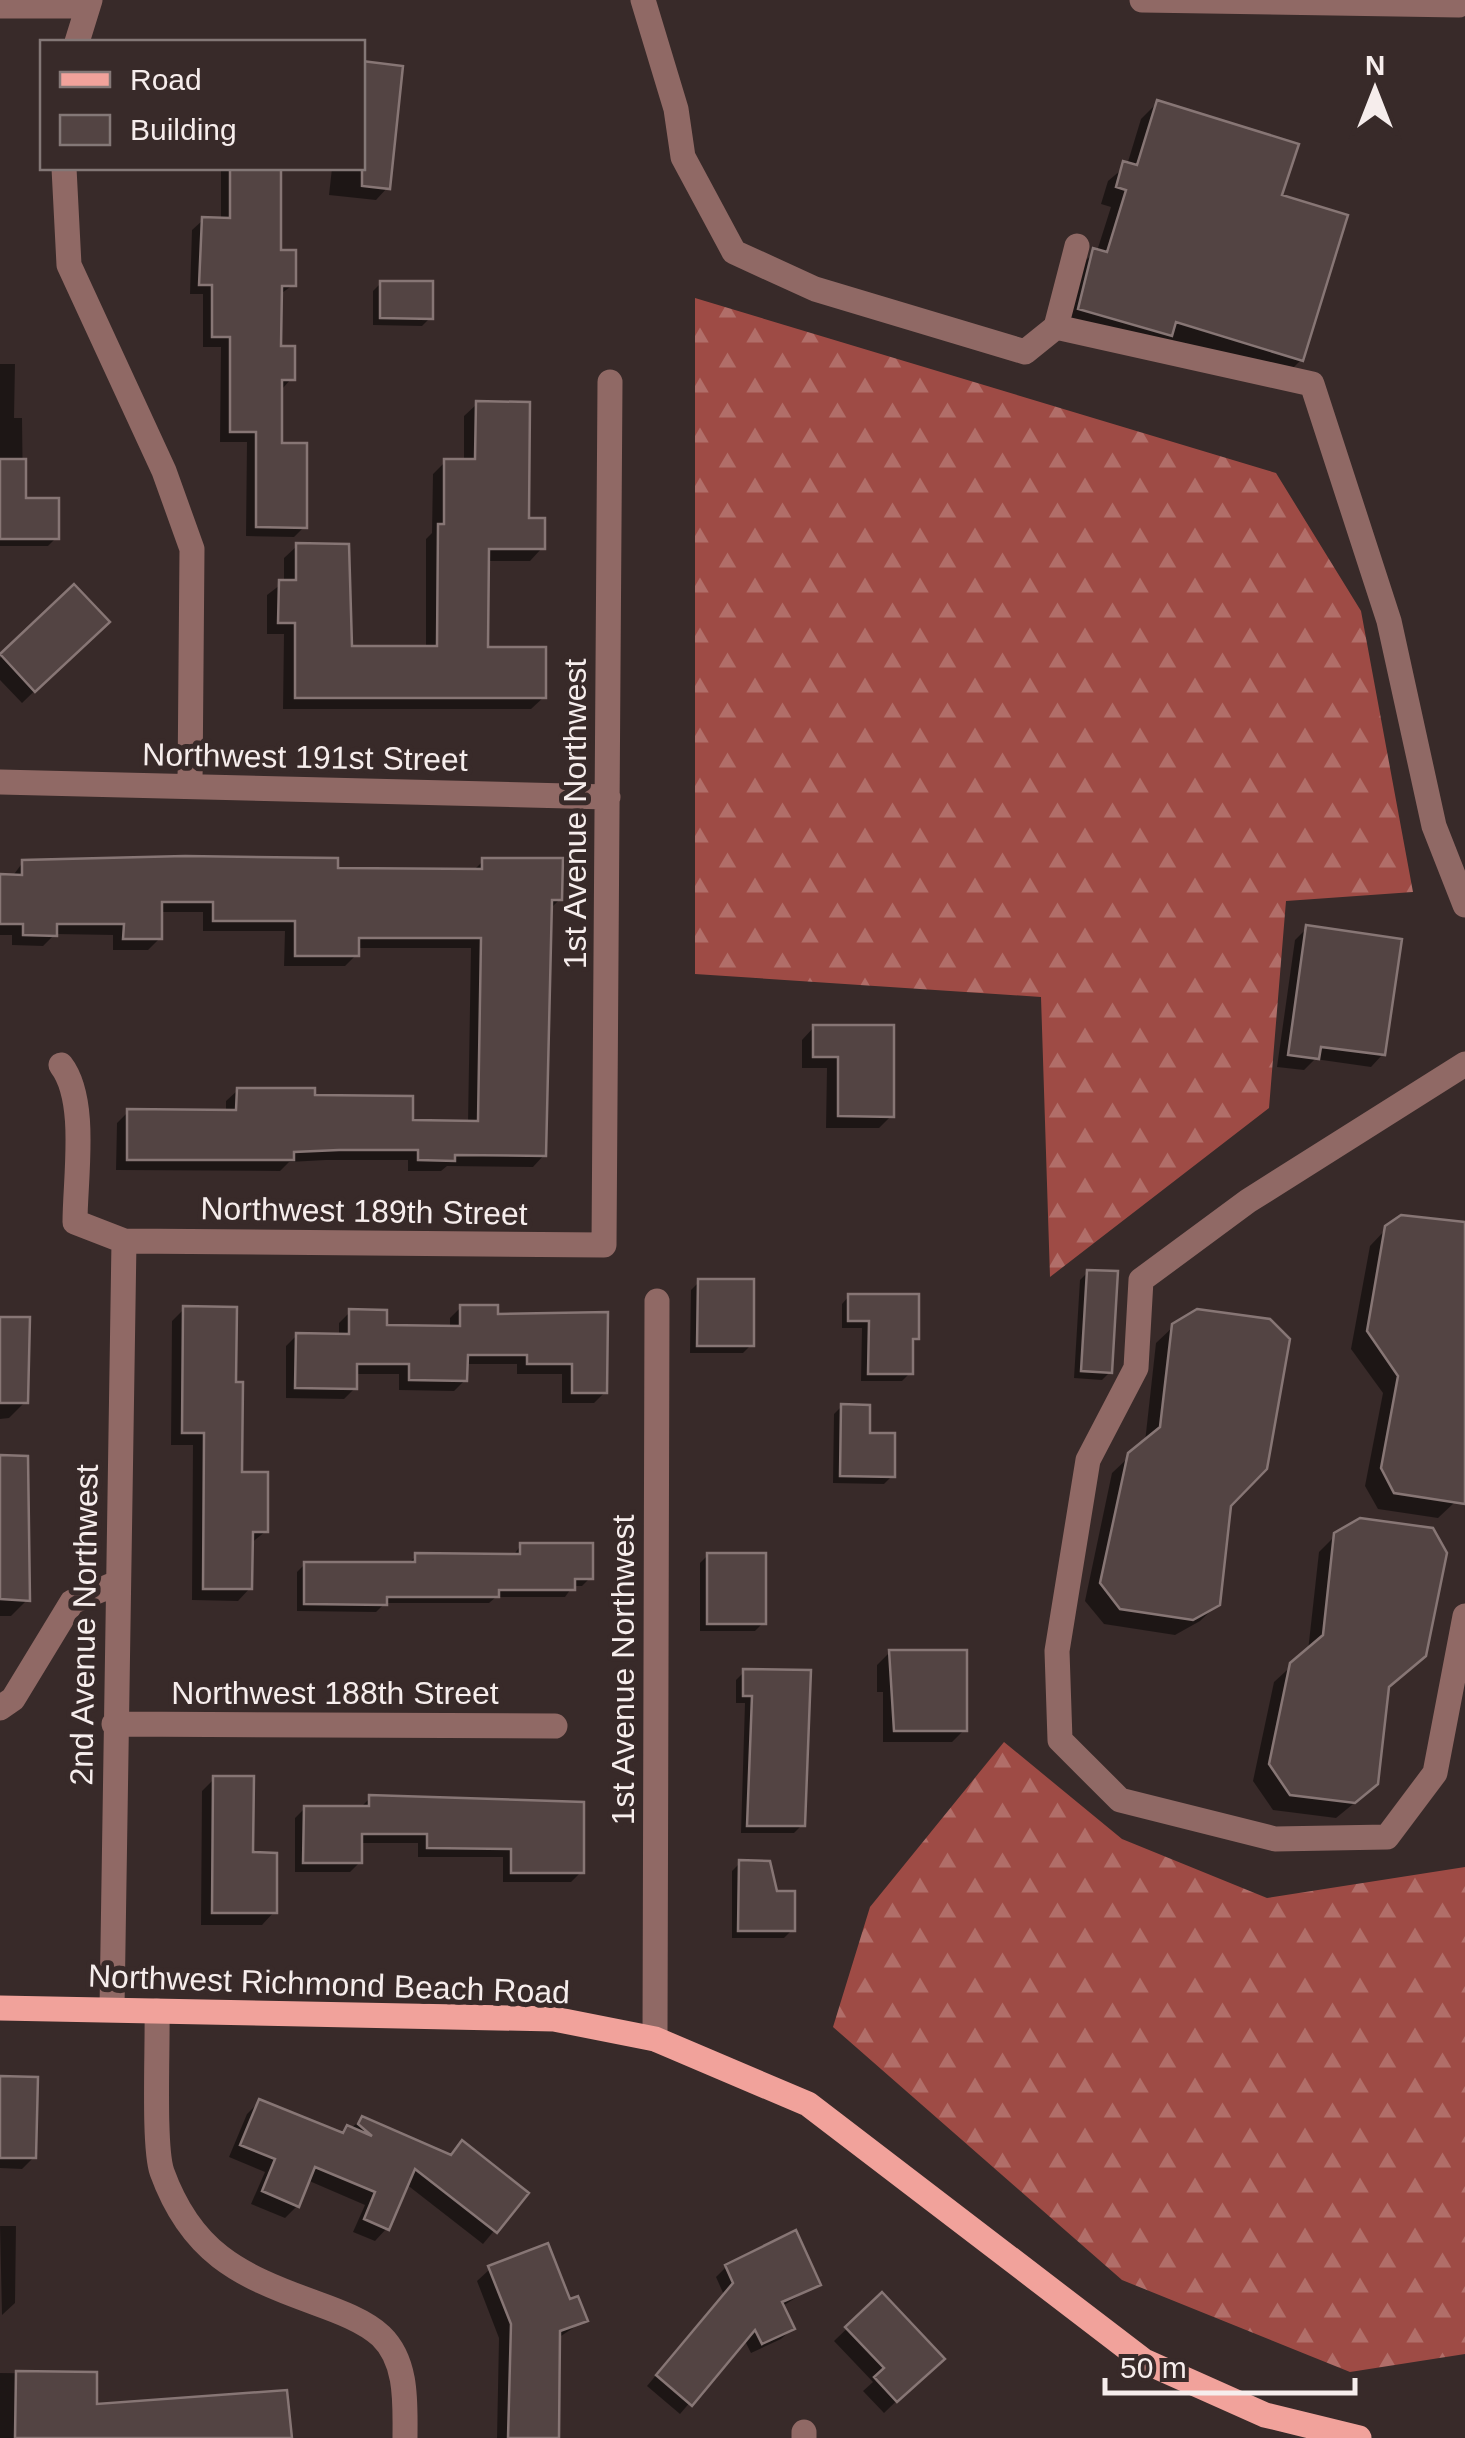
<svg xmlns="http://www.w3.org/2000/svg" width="1465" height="2438" viewBox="0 0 1465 2438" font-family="Arial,sans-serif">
  <defs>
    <pattern id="forest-firs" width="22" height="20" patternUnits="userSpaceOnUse" patternTransform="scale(2.5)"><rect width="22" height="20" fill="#9e4b45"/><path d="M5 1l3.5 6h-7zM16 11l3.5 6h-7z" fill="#b16e69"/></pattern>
  </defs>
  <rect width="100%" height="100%" fill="#382a29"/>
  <path fill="url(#forest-firs)" d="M695,298L1276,473L1361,611L1413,892L1286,901L1269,1108L1050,1277L1041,997L695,974Z
    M1004,1742L1122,1839L1267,1898L1465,1867V2354L1350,2372L1122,2280L833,2027L870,1907Z"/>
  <path fill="#0007" d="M1157,103L1279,196L1301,360L1285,376L1063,325L1077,267L1097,251L1111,207L1101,204L1108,181L1127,165L1141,119Z
    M221,168H279L278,252L293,285L279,295V348L292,378L282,389L279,445L304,527L294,537L246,536L247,442H220L221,347H203V294H190L192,230L203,220H221Z
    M332,168H362L388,187L376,200L329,195Z
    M381,283L430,318L422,326L373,325V291Z
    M0,364H15L14,418H22L23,500L56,538L48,546H0Z
    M477,404L542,548L530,561H486V649L544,697L531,709H283L284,634H267V595L284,582V558L297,546L349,648H426V539L432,533L433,474L445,462H464V416Z
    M74,588L106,622L22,703L0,680V658Z
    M483,861L560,899L550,909L544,1155L533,1167L447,1166L441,1171H408V1160H326L289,1162L280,1171L116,1170L117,1123L128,1112H226V1101L238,1090L312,1098L410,1122L468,1123L471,948H357L356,955L345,966H284L285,931H203V912H160V938L148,950H113V935L55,934L43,946L12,945V935H0V877H12L23,862L472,872Z
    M1307,928L1383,1054L1371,1067L1315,1059L1304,1070L1277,1067L1295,940Z
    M814,1027L891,1116L879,1128H826L827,1068H802V1040Z
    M1465,1225V1452L1455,1502L1438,1518L1378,1509L1365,1486L1383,1393L1351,1349L1370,1246L1387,1228Z
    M1088,1272L1110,1372L1102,1380L1074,1378L1080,1280Z
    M699,1282L751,1345L743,1353H690L691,1290Z
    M849,1296L917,1338L911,1344L910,1373L902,1381H861L862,1328H842V1304Z
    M461,1307L495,1316L605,1314V1392L594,1403H562V1374H517V1364H465V1380L454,1391L399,1390V1374H355V1388L344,1399L286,1398V1346L297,1335L339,1336V1323L350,1312L384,1327L450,1328V1318Z
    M184,1309L234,1385L240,1475L266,1531L250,1544V1588L238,1601L192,1600L193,1445H171L172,1321Z
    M0,1320L25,1402L9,1418L0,1419Z
    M1174,1326L1228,1505L1218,1604L1200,1621L1175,1635L1104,1624L1085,1601L1112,1473L1145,1442L1156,1343Z
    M842,1406L868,1436L892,1476L884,1484L833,1483L834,1414Z
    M0,1458L27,1600L11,1616H0Z
    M1336,1535L1424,1655L1386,1689L1358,1800L1336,1818L1273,1810L1253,1781L1274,1682L1308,1651L1319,1552Z
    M521,1545L590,1578L582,1586H573L565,1597H496L489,1603H385L376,1612L297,1611V1572L305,1564L407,1565L416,1556H513Z
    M708,1555L763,1623L755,1631H700V1563Z
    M890,1652L964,1730L952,1742H883V1692H877V1665Z
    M744,1672L802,1825L794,1833H741L745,1703H736V1680Z
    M214,1779L274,1912L262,1925H201L202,1791Z
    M370,1798L581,1872L571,1882H503V1857H418V1843H360V1862L350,1872H295V1818L305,1808L359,1809Z
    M740,1863L774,1879V1893L792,1930L784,1938H732V1871Z
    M0,2079L34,2157L22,2169L0,2168Z
    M259,2102L341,2135L363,2119L449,2157L462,2144L525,2194L483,2244L406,2184L387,2228L375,2241L353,2232L365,2205L307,2180L297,2206L285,2218L251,2204L265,2172L229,2157L247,2114Z
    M0,2226H16L15,2303L2,2315Z
    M726,2267L818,2284L781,2307L792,2329L781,2339L751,2353L744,2339L680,2414L647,2386L724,2295L716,2277Z
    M490,2269L569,2302L585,2320L558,2338V2438H497L499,2338L477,2281Z
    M882,2295L941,2358L884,2413L863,2391L873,2382L834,2341Z
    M0,2373L95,2374V2407L289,2438H0Z"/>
  <path fill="#534443" stroke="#877675" stroke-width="2.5" d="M362,61L403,66L390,189L362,186Z
    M1157,100L1299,144L1282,195L1348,215L1303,361L1176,322L1172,336L1078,309L1093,248L1107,252L1126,190L1116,187L1123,161L1137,165Z
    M230,168H281V250H296V286H282L281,346H295V380H282V443H307V528L256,527V432H230V337H212V285H199L202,217L230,218Z
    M380,281H433V319L380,318Z
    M476,401L530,402L529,518H545V549H489L488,647H546V698H295V623H278L279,580H296V543L349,544L352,646H437L438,524H444V459H475Z
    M0,459H26V498H59V539H0Z
    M74,584L110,622L35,692L0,654Z
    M185,856L338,858V868L482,869V858H563L562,900H552L546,1156L455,1155V1161L418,1160V1150H339L294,1152V1160H127V1109L236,1110L237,1088H315V1095L413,1096V1120L478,1121L481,938H359V956H295V921H213V902H162V939H123L124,924H57V936L23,935V924H0V874L22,875V860Z
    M1306,925L1402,939L1385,1055L1321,1047L1319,1059L1288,1055Z
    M813,1025H894V1117L838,1116V1057H813Z
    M1401,1215L1465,1222V1504L1394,1493L1381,1468L1398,1376L1367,1331L1385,1226Z
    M1087,1270L1118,1271L1112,1373L1081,1371Z
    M698,1279H754V1346H697Z
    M848,1294H919V1339H913V1374H868L869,1321H848Z
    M460,1305H498V1314L608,1312L607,1393H572V1364H527V1355H468L467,1381L409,1380V1364H357V1389L295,1388L296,1333L349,1334V1309L387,1310V1325L460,1326Z
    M183,1306L237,1307L236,1382H243L242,1472H268V1532H253L252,1589H203L204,1433H182Z
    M1197,1309L1270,1319L1290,1339L1267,1469L1231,1506L1220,1605L1193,1620L1120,1609L1100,1583L1128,1453L1160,1427L1172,1324Z
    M0,1317H30L28,1403H0Z
    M841,1404L870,1405V1433H895V1477L840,1476Z
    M0,1455L28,1456L30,1601L0,1599Z
    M1360,1518L1433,1528L1447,1553L1426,1656L1389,1687L1378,1784L1355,1803L1290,1795L1269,1764L1290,1663L1323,1635L1334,1533Z
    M520,1543H593V1579H575V1590H499V1597H387V1605L304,1604V1562H415V1553L520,1554Z
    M707,1553H766V1624H707Z
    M889,1650H967V1731H894Z
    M743,1669L811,1670L805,1826H747L752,1696H743Z
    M213,1776H254L253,1852L277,1853V1913H212Z
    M369,1795L584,1802V1873H511V1849L427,1848V1834H362V1863H303L304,1806H369Z
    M739,1860L770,1861L777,1891H795V1931H738Z
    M0,2076L38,2077L36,2158H0Z
    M259,2099L343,2133L347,2125L372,2136L358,2124L362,2116L451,2155L462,2140L529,2193L497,2233L415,2169L389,2230L364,2219L375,2192L315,2167L299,2207L262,2191L275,2159L240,2145Z
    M796,2230L821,2285L782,2302L795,2329L762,2344L755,2330L692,2406L656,2375L733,2283L725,2265Z
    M548,2243L570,2299L578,2296L588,2321L560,2331L559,2438H508L511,2324L488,2266Z
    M882,2292L945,2359L897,2402L874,2377L884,2368L845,2327Z
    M16,2371L97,2372V2404L287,2390L292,2438H15Z"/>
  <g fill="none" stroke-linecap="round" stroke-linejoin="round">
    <path stroke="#906965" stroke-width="25" d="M643,0L676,109L683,157L734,252L815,289L1025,352L1056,327L1312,384L1389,621L1434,826L1465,905
      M1142,0L1459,5
      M0,6H87
      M77,42L90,0
      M64,168L69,265L164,471L192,549L190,786
      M1056,327L1077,246
      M0,782L608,797
      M1465,1064L1248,1201L1141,1280L1136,1368L1088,1460L1057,1651L1060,1740L1120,1800L1275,1839L1387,1837L1435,1773L1465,1616
      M61,1065C88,1100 75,1178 75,1222L124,1241L604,1245L610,382
      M0,1708L13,1699L72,1602L117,1583
      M114,1724L555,1726
      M112,2009L124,1241
      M157,2011C158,2045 153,2146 162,2172C191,2252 238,2275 313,2302C335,2310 364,2320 381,2336C408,2362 405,2404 405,2438
      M655,2039L657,1301
      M804,2438V2432"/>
    <path stroke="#f1a29b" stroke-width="25" d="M0,2008L554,2019L655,2039L808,2104L1144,2361L1265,2415L1359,2438"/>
  </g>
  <g text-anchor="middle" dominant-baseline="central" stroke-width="10" stroke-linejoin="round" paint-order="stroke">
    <g font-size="32" fill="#f6edec" stroke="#382a29">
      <text transform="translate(305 757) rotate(1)">Northwest 191st Street</text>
      <text transform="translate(575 814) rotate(-90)">1st Avenue Northwest</text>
      <text transform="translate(364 1211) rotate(1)">Northwest 189th Street</text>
      <text transform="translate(84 1625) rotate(-89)">2nd Avenue Northwest</text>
      <text transform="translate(623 1670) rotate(-90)">1st Avenue Northwest</text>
      <text x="335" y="1693">Northwest 188th Street</text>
      <text transform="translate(329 1984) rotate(2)">Northwest Richmond Beach Road</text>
    </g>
  </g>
  <rect x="40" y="40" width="325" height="130" fill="#382a29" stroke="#847877" stroke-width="2.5"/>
  <rect x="60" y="72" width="50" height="15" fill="#f1a29b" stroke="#847877" stroke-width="2.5"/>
  <text x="130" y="90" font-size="30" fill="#f6edec">Road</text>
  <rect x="60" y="115" width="50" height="30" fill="#534443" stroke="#847877" stroke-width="2.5"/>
  <text x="130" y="140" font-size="30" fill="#f6edec">Building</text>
  <g transform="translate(1375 90)" stroke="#382a29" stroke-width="8" paint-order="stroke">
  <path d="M0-8L18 38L0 25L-18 38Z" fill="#f6edec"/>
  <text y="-15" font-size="28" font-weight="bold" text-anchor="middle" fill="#f6edec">N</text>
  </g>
  <path d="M1105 2378v15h250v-15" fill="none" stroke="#f6edec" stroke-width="5"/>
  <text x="1120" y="2378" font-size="30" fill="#f6edec" stroke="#382a29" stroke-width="8" paint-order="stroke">50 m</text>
</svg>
